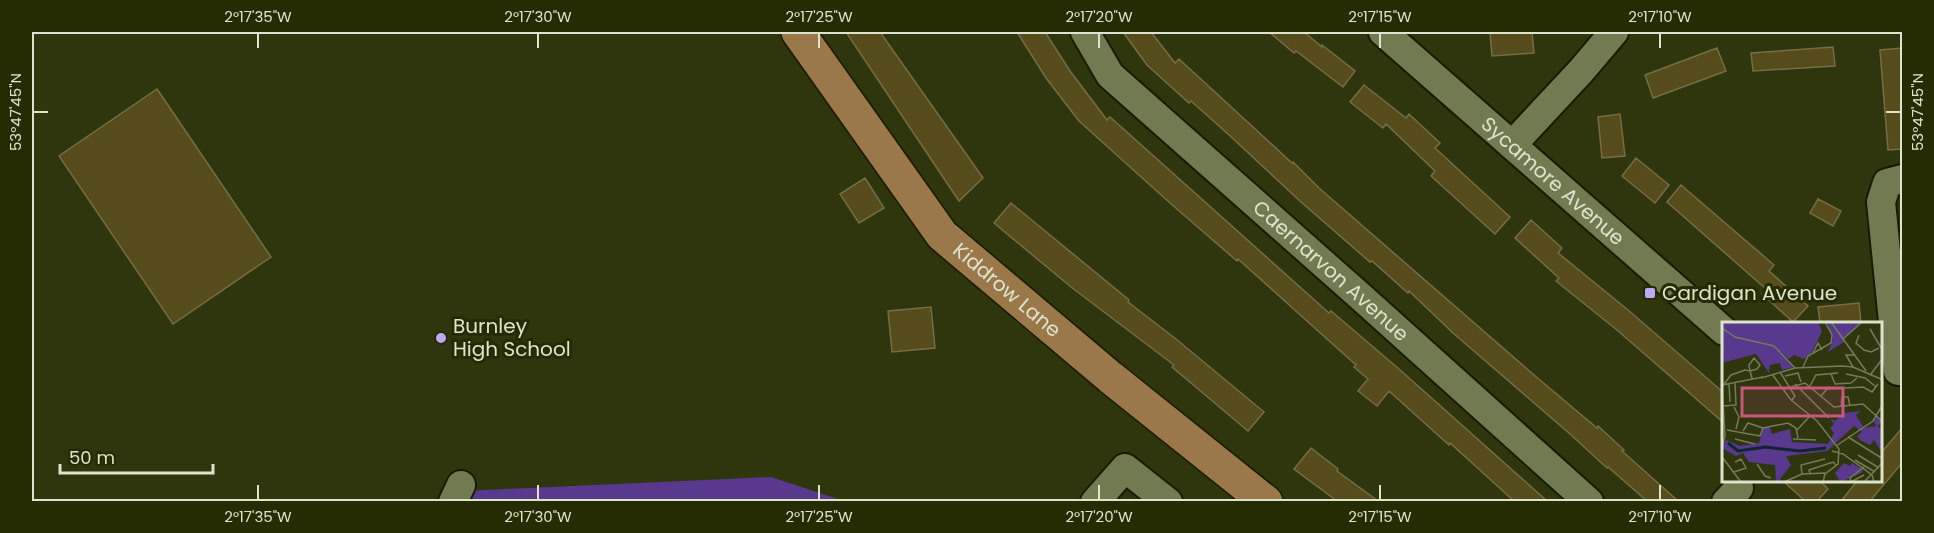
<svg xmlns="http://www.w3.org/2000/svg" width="1934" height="533" viewBox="0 0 1934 533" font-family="Poppins,sans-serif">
  <rect width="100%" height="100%" fill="#2f350d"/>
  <path fill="#58398e" d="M771,477L838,499L837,502H459L463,491Z"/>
  <path fill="#554b1b" stroke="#766d44" stroke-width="1.5" d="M846,32H880L983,178L959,201Z
    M1017,32H1045L1070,71L1107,120L1110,117L1329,313L1331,311L1399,369L1547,501H1514L1450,443L1449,445L1389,391L1377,406L1358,391L1368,379L1354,367L1356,365L1238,259L1237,261L1170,203L1079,121L1046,78Z
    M1123,32H1151L1175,63L1179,59L1292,163L1293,162L1319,188L1534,375L1597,428L1598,426L1624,450L1622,451L1678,501H1647L1608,467L1607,468L1570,434L1453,333L1409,291L1408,293L1372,261L1370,262L1301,202L1228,134L1191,101L1189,103L1147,65Z
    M1269,32H1304L1322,47V45L1355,71L1343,87L1296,51L1294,53Z
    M1490,32H1532L1534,53L1492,56Z
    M1833,47L1835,66L1753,71L1751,53Z
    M1717,48L1726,71L1653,98L1645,75Z
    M1902,48V149L1888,150L1880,50Z
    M1364,85L1406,118L1409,114L1440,143L1435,148L1510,217L1495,234L1431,176L1435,171L1386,124L1383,128L1350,102Z
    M157,89L271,257L173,324L59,156Z
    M1620,114L1625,156L1602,158L1598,117Z
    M1636,158L1669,185L1655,203L1622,176Z
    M865,178L884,208L859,223L840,194Z
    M1681,185L1774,265L1769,271L1808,306L1793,322L1762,294L1766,289L1667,202Z
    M1818,199L1841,211L1833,226L1810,213Z
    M1011,203L1129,300L1128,302L1176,339L1264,412L1248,431L1172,367L1174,365L1071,287L994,223Z
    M1531,220L1562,248L1558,253L1628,310L1724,393V423L1617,330L1556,281L1559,278L1515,238Z
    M1859,303L1861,323H1820L1818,307Z
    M931,307L935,348L892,352L888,311Z
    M1902,428V463L1870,501H1841L1858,480H1881V453Z
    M1311,448L1338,469L1337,471L1378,501H1337L1294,469Z
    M1782,480H1819L1828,489L1817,501H1805Z"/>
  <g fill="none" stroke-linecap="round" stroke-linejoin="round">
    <g stroke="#171c01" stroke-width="32">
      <g id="minor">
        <path id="s1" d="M1085,32L1110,75L1361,297L1589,502"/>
        <path id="s2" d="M1383,32L1724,331"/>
        <path d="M1512,145L1581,71L1614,32"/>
        <path d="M1898,371L1881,202L1887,183L1902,179"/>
        <path d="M453,502L461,485"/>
        <path d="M1095,502L1125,468L1168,502"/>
        <path d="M1726,502L1739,488"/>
      </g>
    </g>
    <g stroke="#171c01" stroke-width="36">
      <g id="major">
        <path id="s3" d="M798,32L942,235L1110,377L1266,502"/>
      </g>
    </g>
    <use href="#minor" stroke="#727a51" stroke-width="28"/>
    <use href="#major" stroke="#9a7849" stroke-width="33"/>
  </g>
  <path fill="none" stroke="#dee3cd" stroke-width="2" d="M258,33V48M538,33V48M819,33V48M1099,33V48M1380,33V48M1660,33V48M33,112H48M1886,112H1901M258,485V500M538,485V500M819,485V500M1099,485V500M1380,485V500M1660,485V500"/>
  <g fill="#bfa9f4" stroke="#252b02" stroke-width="2">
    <rect x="1644" y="287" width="12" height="12" rx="3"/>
    <circle cx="441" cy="338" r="6"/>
  </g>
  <g text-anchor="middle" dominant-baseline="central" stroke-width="6" stroke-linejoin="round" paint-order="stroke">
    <g font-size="20" fill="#dee3cd" stroke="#252b02">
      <text stroke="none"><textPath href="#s2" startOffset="226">Sycamore Avenue</textPath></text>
      <text stroke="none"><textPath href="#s1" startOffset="345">Caernarvon Avenue</textPath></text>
      <text stroke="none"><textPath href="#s3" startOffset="334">Kiddrow Lane</textPath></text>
    </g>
    <g font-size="20" fill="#dee3cd" stroke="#252b02" text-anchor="start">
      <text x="1662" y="293">Cardigan Avenue</text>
      <text x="453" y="326">Burnley<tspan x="453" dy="23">High School</tspan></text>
    </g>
  </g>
  <g transform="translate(1722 322)">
    <rect width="160" height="160" fill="#2f350d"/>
    <path d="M0,0H96L100,9L90,30L82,37L72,33L67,37L52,24L72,45L60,48L58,41L48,43L47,51L34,32L0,41ZM105,0H140L122,16V20L106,30L111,17ZM139,89L134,93L142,106L154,104L152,99L155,95L160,100L156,104L160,109V131L152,118L148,123L138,118L135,114L140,110L132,104L105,129L64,134L69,143L58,157L60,160H54L53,143L27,140L21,131L14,134L0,126L4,118L18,124L37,121L41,106H48L50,112L68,107L70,120L106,122L112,111L108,106L112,102L108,96L113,99L122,91ZM122,141L128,144L130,141L141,148L139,151L118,160L113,151Z" fill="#58398e"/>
    <path fill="none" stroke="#112430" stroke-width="3" d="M6,121L16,129L43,125L78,129L104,126"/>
    <path fill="none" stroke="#757b5a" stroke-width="1.5" d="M109,0L144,49M0,6L13,15L52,24L73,46M148,7L161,29M137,13L134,21L142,28L149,30L157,26M121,17L140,0M91,31L96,21L100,28M81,45L86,34L109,21L110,13L103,0M131,45L124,33H132M58,50L73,74L70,78M50,52L69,78L95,99L117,127L116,142L103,152L101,160M109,52L113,62L129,61L135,56M124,52L143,56L154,65M149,52L161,36M63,54L76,51L79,60M39,56L73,46L120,44L131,45L161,58M2,62L9,53L23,48L28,49L35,47L38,43L32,36L27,43V44L28,49L30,56L31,57M7,62L8,80M73,62L107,96M0,63L41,55M88,64L94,53L116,51M0,65L3,114L0,126M61,67L83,61L112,85L141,82L161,100M99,74L105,67L141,65L150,70L156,62M0,84L14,83L13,61M12,85L17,95L14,107M119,85L120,75H126L128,84M5,108L38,114L41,106L66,101L74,106L76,116M75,108L88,94M21,109L26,101L41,106M126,115L161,137M13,117L33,122M71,117L94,118M114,124L151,99L161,82M110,129L121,132L150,153L152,160M136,133L157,146M0,135L19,160M133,138L153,150M35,142L43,154L49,156M12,150L24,146L19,137L13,140M88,151L87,148L111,140L114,143M80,152L79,143L103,137M142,153L129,160L128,156L143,144M143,159L161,140M62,160L80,152L103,151"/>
    <path fill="#ca557d" fill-opacity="0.15" stroke="#ca557d" stroke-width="3" d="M20,66H121V94H20Z"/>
    <rect width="160" height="160" fill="none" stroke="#dee3cd" stroke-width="3"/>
  </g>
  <rect width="1934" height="533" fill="none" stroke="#252b02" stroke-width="66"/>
  <path d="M60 464v9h153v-9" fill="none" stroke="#dee3cd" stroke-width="3"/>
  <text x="69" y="464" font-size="18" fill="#dee3cd" stroke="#252b02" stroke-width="4.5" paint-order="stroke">50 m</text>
  <rect x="33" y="33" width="1868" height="467" fill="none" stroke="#dee3cd" stroke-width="2"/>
  <g font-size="15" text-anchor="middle" fill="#dee3cd">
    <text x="258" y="22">2°17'35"W</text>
    <text x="538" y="22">2°17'30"W</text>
    <text x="819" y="22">2°17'25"W</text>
    <text x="1099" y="22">2°17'20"W</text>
    <text x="1380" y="22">2°17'15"W</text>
    <text x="1660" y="22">2°17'10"W</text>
    <text transform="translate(16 112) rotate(-90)" y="5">53°47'45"N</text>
    <text transform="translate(1918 112) rotate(-90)" y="5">53°47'45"N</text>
    <text x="258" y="522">2°17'35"W</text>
    <text x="538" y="522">2°17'30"W</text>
    <text x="819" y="522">2°17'25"W</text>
    <text x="1099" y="522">2°17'20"W</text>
    <text x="1380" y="522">2°17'15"W</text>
    <text x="1660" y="522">2°17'10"W</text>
  </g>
</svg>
